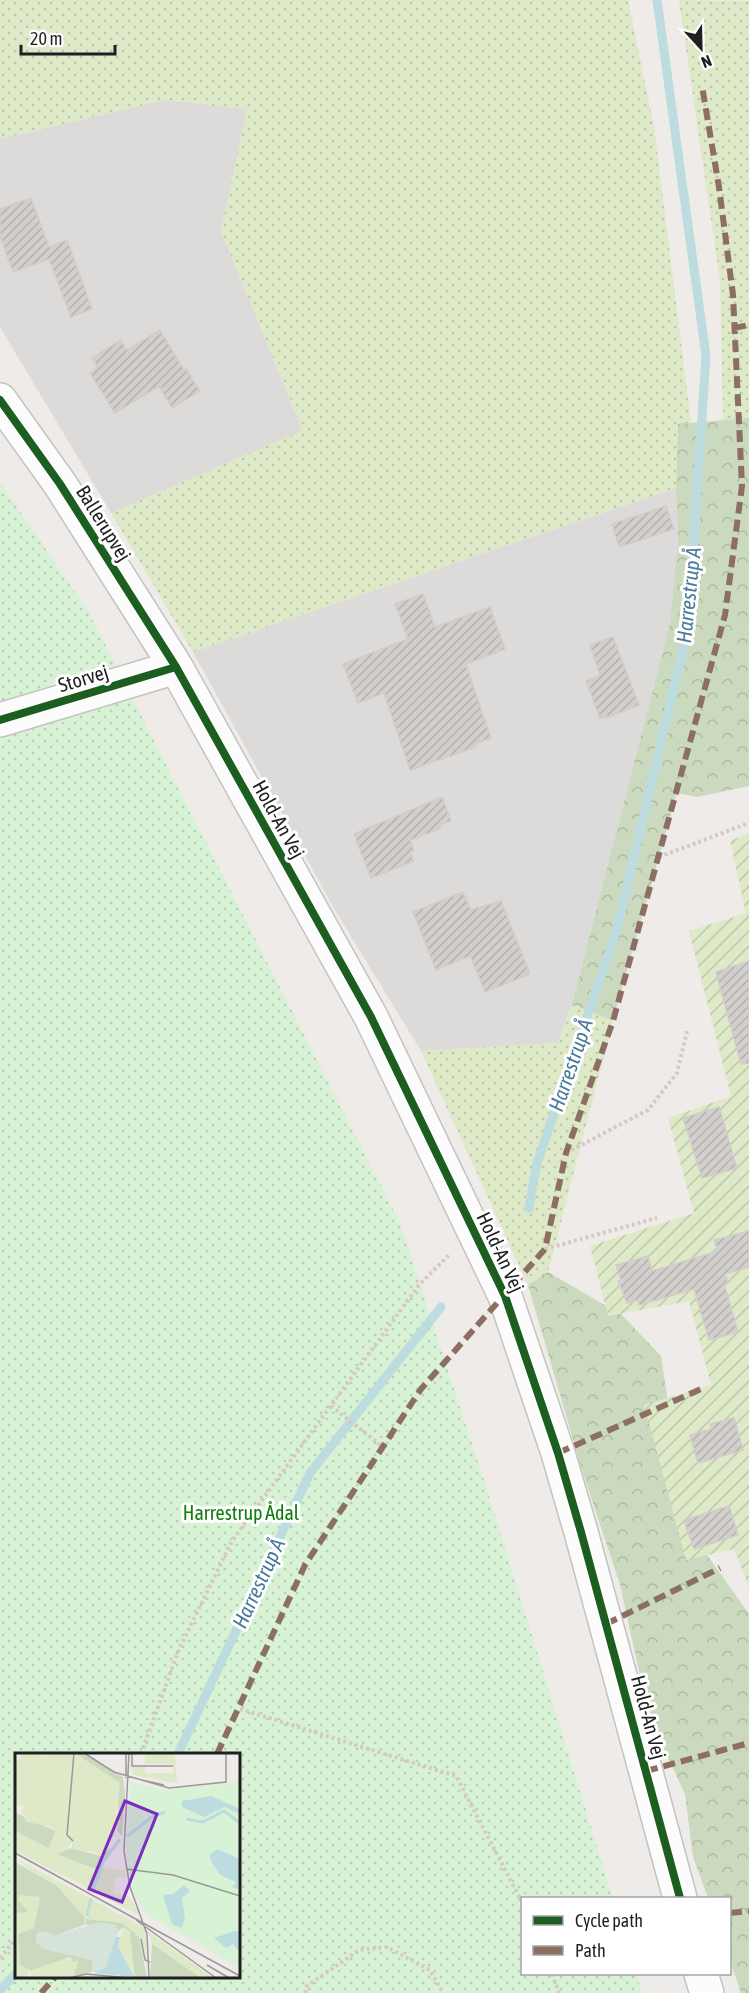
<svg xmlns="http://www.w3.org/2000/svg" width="749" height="1993" viewBox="0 0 749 1993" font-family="'Asap Condensed',sans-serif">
  <defs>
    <pattern id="grass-dots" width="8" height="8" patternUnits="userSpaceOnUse" patternTransform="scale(1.5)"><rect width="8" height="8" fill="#dee9c8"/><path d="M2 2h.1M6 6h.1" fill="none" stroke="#bec7ab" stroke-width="1.8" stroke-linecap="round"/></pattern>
    <pattern id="forest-crowns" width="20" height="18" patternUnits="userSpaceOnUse" patternTransform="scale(1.5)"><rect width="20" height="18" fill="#cbdabe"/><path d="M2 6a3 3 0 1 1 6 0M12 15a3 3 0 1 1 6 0" fill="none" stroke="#aebba3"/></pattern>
    <pattern id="park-dots" width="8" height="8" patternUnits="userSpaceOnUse" patternTransform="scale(1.5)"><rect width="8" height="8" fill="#d8f2d5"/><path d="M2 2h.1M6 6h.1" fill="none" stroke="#b9cfb6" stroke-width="1.8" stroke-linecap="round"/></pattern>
    <pattern id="garden-furrows" width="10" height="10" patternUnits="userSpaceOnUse" patternTransform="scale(1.5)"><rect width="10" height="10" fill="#dee9c8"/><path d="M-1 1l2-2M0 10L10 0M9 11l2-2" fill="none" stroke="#bec7ab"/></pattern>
    <pattern id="building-hatch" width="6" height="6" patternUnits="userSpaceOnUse" patternTransform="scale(1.5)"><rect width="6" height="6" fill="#d2cfcd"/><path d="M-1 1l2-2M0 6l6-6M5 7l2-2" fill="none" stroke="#b4b1b0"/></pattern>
  </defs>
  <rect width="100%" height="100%" fill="#eeebe8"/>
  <path fill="#dddbd9" d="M164,100L248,108L221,231L303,431L111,513L0,327V139Z
    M676,488L678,539L670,623L572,1004L558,1043L421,1051L335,910L193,652Z"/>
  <path fill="url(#grass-dots)" d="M0,0H628L654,127L691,423L678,425L676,488L193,652L111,513L303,430L221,231L247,109L164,100L0,139Z
    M679,0L749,1V418L723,421L720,281Z
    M572,1004L613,1021L548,1272L528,1285L421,1051L558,1043Z"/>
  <path fill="url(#forest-crowns)" d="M749,418V786L697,797L677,793L613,1021L572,1004L670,623L678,539L676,488L678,424Z
    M548,1272L622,1315L661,1356L682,1496L700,1545L749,1614V1993H741L730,1961V1898H708L693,1857L685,1794L649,1716L620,1585L582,1470L528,1285Z"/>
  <path fill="url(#park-dots)" fill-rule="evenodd" d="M0,482L88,611L400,1223L487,1490L613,1898H522V1974H636L642,1993H0ZM16,1754H238V1976H16Z"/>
  <path fill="url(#garden-furrows)" d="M749,833V1587L734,1549L686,1560L644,1405L711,1385L689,1301L608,1316L590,1246L694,1213L668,1118L731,1096L689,931L746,913L730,841Z"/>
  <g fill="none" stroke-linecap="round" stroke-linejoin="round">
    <path stroke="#bddce0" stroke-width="9" d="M529,1208L537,1163L617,929L688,628L706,356L657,0
      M178,1754L310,1473L441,1307
      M0,1990L16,1974"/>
  </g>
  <path fill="url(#building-hatch)" stroke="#d1cdca" stroke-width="1.5" d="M31,198L49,247L67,240L92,309L71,317L49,259L13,272L0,236V209Z
    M160,330L184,370L186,369L200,391L172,408L159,386L115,413L90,373L98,368L92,358L121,340L127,350Z
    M666,506L674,529L619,547L612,524Z
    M423,594L435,627L490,607L505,649L466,664L491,738L475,744L476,747L410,770L384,693L358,703L343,664L408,639L395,604Z
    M613,637L639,705L607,718V716L600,718L586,681L600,675L590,645Z
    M442,797L451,821L439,825L440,829L410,840L414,851L410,852L414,861L371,878L354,834Z
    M463,892L471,910L501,901L530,974L485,992L470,956L436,970L413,912Z
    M749,961V1063L741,1064L716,972Z
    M719,1107L737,1168L702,1178L683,1118Z
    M749,1231V1267L725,1274L728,1283L724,1284L738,1332L709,1340L694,1289L639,1305L638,1300L627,1303L618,1281L621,1280L616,1265L648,1256L652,1271L718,1251L714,1240Z
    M734,1418L743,1450L698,1463L690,1435L712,1429L710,1424Z
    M729,1506L738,1535L694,1549L684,1520Z"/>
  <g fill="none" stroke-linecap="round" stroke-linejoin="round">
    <g stroke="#c5c3c2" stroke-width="36">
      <path id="street" d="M0,400L60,484L176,667L371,1017L505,1296L558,1453L581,1532L680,1898
        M0,720L176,667
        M701,1974L707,1993"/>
    </g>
    <path stroke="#d7c8c7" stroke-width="4" stroke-dasharray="3 3" stroke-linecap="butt" d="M659,857L749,823
      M566,1153L648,1110L677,1073L687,1031
      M545,1249L657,1218
      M331,1406L383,1447
      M240,1709L456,1776L522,1902
      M141,1754L179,1649L232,1541L419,1285L450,1254
      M0,1958L16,1939
      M552,1974L559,1993
      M305,1993L307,1986L359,1950L387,1947L430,1970L443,1993"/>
    <use href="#street" stroke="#fcfcfc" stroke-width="33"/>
    <path stroke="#8d6e63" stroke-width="6" stroke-dasharray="12 6" stroke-linecap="butt" d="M734,328L749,325
      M558,1453L701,1389
      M606,1624L720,1568
      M217,1754L305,1565L421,1389L545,1249L566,1153L613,1021L725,615L742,486L733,295L719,187L702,86
      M646,1771L749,1743
      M730,1913L749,1911
      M41,1993L56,1976"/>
    <g stroke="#fff" stroke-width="11">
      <path id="cycleway" d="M0,400L60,484L176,667L371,1017L505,1296L558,1453L581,1532L680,1898
        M0,720L176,667"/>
    </g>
    <use href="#cycleway" stroke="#1b5e20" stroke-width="8"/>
  </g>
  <g text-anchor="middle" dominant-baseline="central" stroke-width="6" stroke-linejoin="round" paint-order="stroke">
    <g font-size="20" fill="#1f1f1f" stroke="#fff">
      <text transform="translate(104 523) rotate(58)">Ballerupvej</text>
      <text transform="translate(83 678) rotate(-17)">Storvej</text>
      <text transform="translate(279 819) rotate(61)">Hold-An Vej</text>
      <text transform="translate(501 1252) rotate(65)">Hold-An Vej</text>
      <text transform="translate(649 1717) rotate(75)">Hold-An Vej</text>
    </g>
    <g font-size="20" fill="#117b0f" stroke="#fff">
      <text x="241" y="1512">Harrestrup Ådal</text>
    </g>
    <g font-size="21" font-style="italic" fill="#487a9c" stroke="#fff">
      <text transform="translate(688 595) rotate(-84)">Harrestrup Å</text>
      <text transform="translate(570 1065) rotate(-71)">Harrestrup Å</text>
      <text transform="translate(258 1583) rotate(-65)">Harrestrup Å</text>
    </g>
  </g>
  <g transform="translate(15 1753)">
    <rect width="225" height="225" fill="#eeebe8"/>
    <path d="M8,0H29L9,32L0,36V11ZM130,0H160L162,30L119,22L115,14H130V20H158V11H130ZM0,78L33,95L41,78L57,88L50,99L69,113L83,118L77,137L0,98ZM0,105L130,175L132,208L127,187L107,170L71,166L50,143ZM86,115L110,117L111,124L101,125L98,140L114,143L125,163L79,138ZM5,141L25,144L19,175L10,179L47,206L63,207L59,223H17L15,217L11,225H0V160L12,159L2,146ZM108,174L117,184L120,222L103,194ZM133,178L198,225H184L137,191Z" fill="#dee9c8"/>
    <path d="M57,0H67L108,24L110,42L107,83L102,78L104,29L86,22ZM1,60L41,78L33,95L0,78ZM98,93L85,118L42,101L56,95L86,103ZM0,109L42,133L70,165L69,172L39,183L31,179L22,181L21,189L77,207V219L59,223L63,207L58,209L55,204L16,217L5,212L3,181L19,175L25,144L5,142L2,146L13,159L0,160ZM71,166L107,170L124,184L132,225L120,224L115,179L108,174L104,178L70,171ZM137,191L183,223L184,225H135Z" fill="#cbdabe"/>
    <path d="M84,169L101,172L104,178L90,215L85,218L77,219V207L28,196L21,189L24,178L39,183Z" fill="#d6e3da"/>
    <path d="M116,29L150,37L225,29V215L131,161L118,140L114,120L111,88Z" fill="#d8f2d5"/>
    <path d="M29,0H60L105,30L101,62L105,68L100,79L103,84L98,83L86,103L80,99L57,96V88L35,73L11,69L6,58L9,54L2,52L0,36L9,32L10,20L22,13Z" fill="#dee9c8"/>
    <path d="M196,43L223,55L225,61L210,54L189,64L167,54V48ZM202,96L225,106L223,136L217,134L221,129L205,122L195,106V101ZM169,132L175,138L167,145L170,166L166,175L157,171L148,142L158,141ZM220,178L225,179V200L218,191L211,195L199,185ZM101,184H105L103,194L120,224L78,220L90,215Z" fill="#bddce0"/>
    <path fill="none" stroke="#bddce0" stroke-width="3" d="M171,66L188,69L209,58L225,70M112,83L137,64L150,59M78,137L88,109L105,86M72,163L76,145"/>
    <path fill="none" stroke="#9b9998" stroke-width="1.5" d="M69,0L99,19L154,35L211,29V0M114,0L109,98L115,134L132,181L134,225M117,0V13H158M111,25V0M127,27L149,32M58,88L52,82L59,0M0,100L225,223M111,116L158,122L225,143M121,167L201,225M126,186L130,207L135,209M192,212L214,225M54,225L71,221L116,225"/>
    <path fill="#7b2cbf" fill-opacity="0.15" stroke="#7b2cbf" stroke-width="3" d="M110,48L142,61L107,149L74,136Z"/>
    <rect width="225" height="225" fill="none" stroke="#1f1f1f" stroke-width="3"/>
  </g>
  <rect x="521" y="1897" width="210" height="78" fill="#ffffff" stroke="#a5a5a5" stroke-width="1.5"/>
  <rect x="533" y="1916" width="30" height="9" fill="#1b5e20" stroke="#a5a5a5" stroke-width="1.5"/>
  <text x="575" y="1927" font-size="18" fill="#1f1f1f">Cycle path</text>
  <rect x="533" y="1946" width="30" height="9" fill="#8d6e63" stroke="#a5a5a5" stroke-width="1.5"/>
  <text x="575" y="1957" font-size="18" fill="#1f1f1f">Path</text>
  <g transform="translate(701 48) rotate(158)" stroke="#ffffff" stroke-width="4.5" paint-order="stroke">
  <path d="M0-4.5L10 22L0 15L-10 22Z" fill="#1f1f1f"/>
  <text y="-9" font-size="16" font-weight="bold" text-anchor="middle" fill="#1f1f1f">N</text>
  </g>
  <path d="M21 45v9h94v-9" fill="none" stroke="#1f1f1f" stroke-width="3"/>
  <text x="30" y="45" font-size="18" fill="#1f1f1f" stroke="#ffffff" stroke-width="4.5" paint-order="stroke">20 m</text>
</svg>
